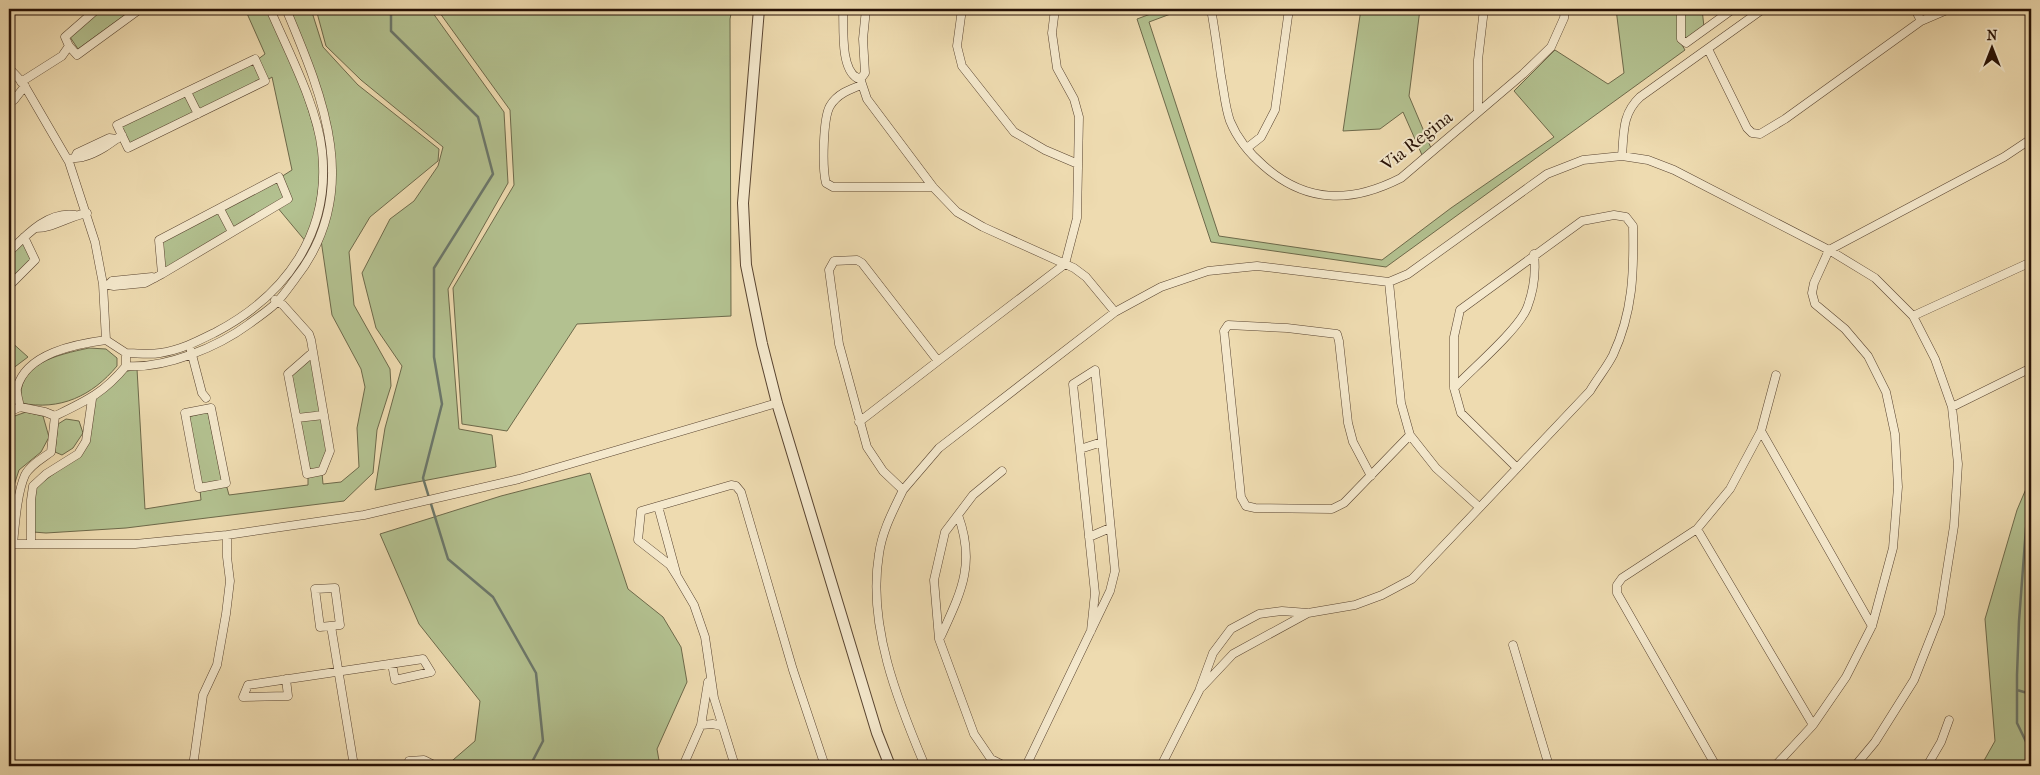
<svg xmlns="http://www.w3.org/2000/svg" width="2040" height="775" viewBox="0 0 2040 775" font-family="'IM FELL French Canon',serif">
  <rect width="100%" height="100%" fill="#eedbb0"/>
  <filter id="stains"><feTurbulence type="fractalNoise" baseFrequency=".004" numOctaves="4"/><feColorMatrix values="0 0 0 0 .2 0 0 0 0 .09 0 0 0 0 .02 0 0 0 .5 -.17"/></filter>
  <radialGradient id="worn" r=".72"><stop offset=".6" stop-color="#630" stop-opacity="0"/><stop offset="1" stop-color="#630" stop-opacity=".3"/></radialGradient>
  <path fill="#b3c190" stroke="#6d694a" d="M102,9H133L78,49L70,37Z
    M245,9H267C283,44 299,78 310,115C313,126 317,138 319,149C323,181 315,213 307,243L277,207L289,199L281,177L292,170L272,77L266,81L257,60L265,54Z
    M287,9H311L323,47L358,85L439,149L438,161L370,217L349,252L354,305L390,369L391,386L377,430L373,473L344,501L126,528L46,533L33,532V500L36,487L79,455L93,399L123,372L137,369L145,509L201,500L200,490L226,484L229,495L308,485V475L322,473L323,484L341,482L359,467L357,428L365,387L361,369L332,315L321,240L334,151Z
    M316,9H430L504,112L508,183L448,289L459,429L492,435L496,467L375,490L385,428L402,366L376,328L362,273L390,219L414,201L438,166L443,147L361,80L326,46Z
    M437,9H732L730,19L731,316L577,324L507,431L462,424L453,288L514,185L510,110Z
    M1164,9H1184L1149,22L1219,236L1382,260L1451,208L1554,137L1514,91L1555,50L1608,84L1624,73L1616,9H1678L1679,40L1685,50L1386,267L1211,242L1137,19Z
    M1361,9H1420L1409,96L1431,148L1422,155L1403,112L1380,129L1343,131Z
    M1681,9H1702L1704,27L1685,39L1683,36Z
    M254,63L263,80L199,112L190,93Z
    M186,96L194,113L130,145L120,126Z
    M278,180L286,199L233,230L221,209Z
    M219,212L229,231L164,271L161,241Z
    M24,242L32,258L9,282V256Z
    M9,340L28,357L12,369L9,376Z
    M89,348L106,349L117,358V366C92,396 60,411 21,403C16,363 57,355 89,348Z
    M311,359L321,413L298,416L291,376Z
    M26,412L43,416L49,437L41,452L19,470L9,501V418Z
    M208,412L222,481L201,485L188,417Z
    M322,418L327,451L320,469L309,471L299,420Z
    M66,419L79,421L83,433L73,448L62,455L55,452L58,424Z
    M590,473L628,589L663,617L681,647L687,682L657,749L660,766H446L475,741L480,701L419,624L380,534L501,496Z
    M2031,477V766H1981L1995,741L1985,619L2017,510Z"/>
  <g fill="none" stroke-linecap="round" stroke-linejoin="round">
    <path stroke="#6b776b" stroke-width="2.5" d="M391,9V31L478,117L493,174L434,268V357L442,404L423,478L448,559L493,597L536,673L543,741L530,766
      M2017,690L2031,694
      M2024,766L2031,752L2017,723V675L2019,621L2026,528L2031,513"/>
    <g stroke="#594430" stroke-width="9">
      <path id="minor" d="M97,9L65,37L69,46L77,55L140,9
        M843,9C844,27 840,68 857,78L862,77L865,73L863,39L866,9
        M962,9L957,46L962,66L1014,132L1045,150L1078,164
        M1211,9C1215,31 1218,54 1221,76C1224,91 1225,107 1230,121C1237,138 1250,154 1264,166C1307,204 1352,203 1401,178L1523,74L1551,47L1564,18L1565,9
        M1681,9V39L1686,43L1733,9
        M1915,9L1921,21
        M1708,49L1747,128L1752,133L1760,134L1785,119L1921,21L1949,9
        M255,59L265,81L128,148L117,125Z
        M9,68L23,83L69,162L95,242L103,284L106,340
        M860,78L867,99L933,187L957,212L983,227L1074,268L1086,277L1115,312
        M21,82L62,56L69,46
        M862,85C850,89 837,94 830,106C823,118 822,168 826,183L833,187H933
        M187,92L198,114
        M9,103L14,100L25,86
        M1478,112V60L1484,9
        M1247,148L1261,137L1275,110L1289,9
        M1622,156C1624,132 1622,114 1640,97L1763,9
        M75,157L77,153L109,138L117,139
        M68,159C73,158 78,158 83,157C98,153 110,144 122,135
        M279,177L288,199L162,274L159,240Z
        M220,209L232,232
        M36,228C54,228 69,216 87,213
        M9,252C26,235 48,211 75,215
        M1389,282L1401,403L1410,435L1436,468L1479,507
        M103,284L114,286L145,283L162,274
        M109,284L112,281L152,277L155,278
        M9,286L35,260L24,237
        M275,300L283,305L309,334L311,340L330,451L322,471L307,474L288,374L312,353
        M1913,316L2031,262
        M106,340L126,353V366C104,393 86,401 55,416L45,412L20,407C19,401 16,393 17,388C26,353 76,344 106,340Z
        M191,351L202,393L206,398
        M126,353C137,353 149,355 160,353C181,350 198,341 216,332C286,295 331,233 322,151C317,105 288,51 270,9
        M126,366C165,369 218,347 249,324C258,317 268,311 276,303C283,296 289,287 295,279C363,193 324,99 286,9
        M1454,388C1472,369 1518,330 1527,308C1534,290 1536,272 1534,254
        M1952,407L2031,368
        M211,408L226,483L199,488L185,413Z
        M9,412L20,407
        M297,418L324,415
        M859,422L938,361
        M1761,431L1776,375
        M1080,449L1102,442
        M1002,471L973,495L945,532L934,580L939,639L974,734L991,759L1005,766
        M1371,476L1353,442L1348,423L1339,341L1337,334L1287,328L1228,325L1224,331L1241,497L1246,506L1255,508L1332,509L1344,503L1410,435
        M903,490L939,448L1115,312L1161,287L1208,271L1257,266L1389,282L1408,274L1547,174L1583,160L1622,156L1648,160L1674,170L1829,250L1875,278L1913,316L1935,359L1952,407L1958,464L1954,526L1940,614L1914,680L1875,742L1855,766
        M658,506L677,576L694,605L705,637L714,698L735,766
        M1697,529L1813,725
        M1089,537L1110,528
        M9,544H135L227,535L364,515L519,479L777,403
        M13,544C15,524 17,493 25,475C30,465 43,458 51,452L55,416
        M31,544V500L33,486L46,474L78,454L86,441L92,399
        M677,576L670,565L638,540L641,511L731,485L736,486L741,492L793,670L825,766
        M335,588L340,625L320,627L315,589Z
        M331,626L354,766
        M941,636C961,592 976,564 958,515
        M1513,645L1549,766
        M286,679L288,696L243,697L248,685L423,659L431,672L395,680L392,664
        M1202,687L1233,654L1308,613
        M701,725L713,724L721,726
        M193,766L203,695L217,665L226,614L230,581L227,557V535
        M409,766V761L424,760L432,764L430,766
        M683,766L701,725L708,682
        M925,766C898,702 867,625 879,554C882,531 893,511 903,490L883,471L867,447L839,344L829,270L834,261L857,260L862,263L938,361L1065,264L1077,218L1079,117L1074,99L1057,68L1052,33L1055,9
        M1026,766L1110,591L1115,571L1095,370L1073,384L1095,593L1091,631
        M1161,766L1199,691L1213,653L1231,629L1259,614L1282,611L1308,613L1355,605L1382,595L1412,579L1590,391C1597,379 1607,367 1613,355C1633,312 1634,272 1633,226L1626,217L1614,215L1582,221L1460,310L1454,337V388L1461,413L1516,467
        M1716,766L1617,593V585L1622,578L1697,529L1730,489L1761,431L1872,626
        M1775,766L1813,725L1846,677L1872,626L1893,548L1898,487L1895,434L1886,392L1868,356L1845,329L1815,304L1812,293L1814,283L1829,250L2004,157L2031,139
        M1927,766L1941,742L1949,720"/>
    </g>
    <g stroke="#594430" stroke-width="12">
      <path id="tertiary" d="M759,9L743,203L746,265L762,344L777,403L877,733L890,766"/>
    </g>
    <use href="#minor" stroke="#f4e8cc" stroke-width="8"/>
    <use href="#tertiary" stroke="#f4e8cc" stroke-width="10"/>
  </g>
  <g text-anchor="middle" dominant-baseline="central" stroke-width="4" stroke-linejoin="round" paint-order="stroke">
    <g font-size="18" fill="#271105" stroke="#f4e8cc">
      <text transform="translate(1417 141) rotate(-38)">Via Regina</text>
    </g>
  </g>
  <rect width="2040" height="775" fill="none" stroke="#eedbb0" stroke-width="30"/>
  <rect x="10" y="10" width="2020" height="755" fill="none" stroke="#271105" stroke-width="2.5"/>
  <rect x="15" y="15" width="2010" height="745" fill="none" stroke="#271105"/>
  <g transform="translate(1992 48)" stroke="#f4e8cc" stroke-width="4" paint-order="stroke">
  <path d="M0-4L9 19L0 12L-9 19Z" fill="#271105"/>
  <text y="-8" font-size="14" font-weight="bold" text-anchor="middle" fill="#271105">N</text>
  </g>
  <rect width="100%" height="100%" filter="url(#stains)"/>
  <rect width="100%" height="100%" fill="url(#worn)"/>
</svg>
